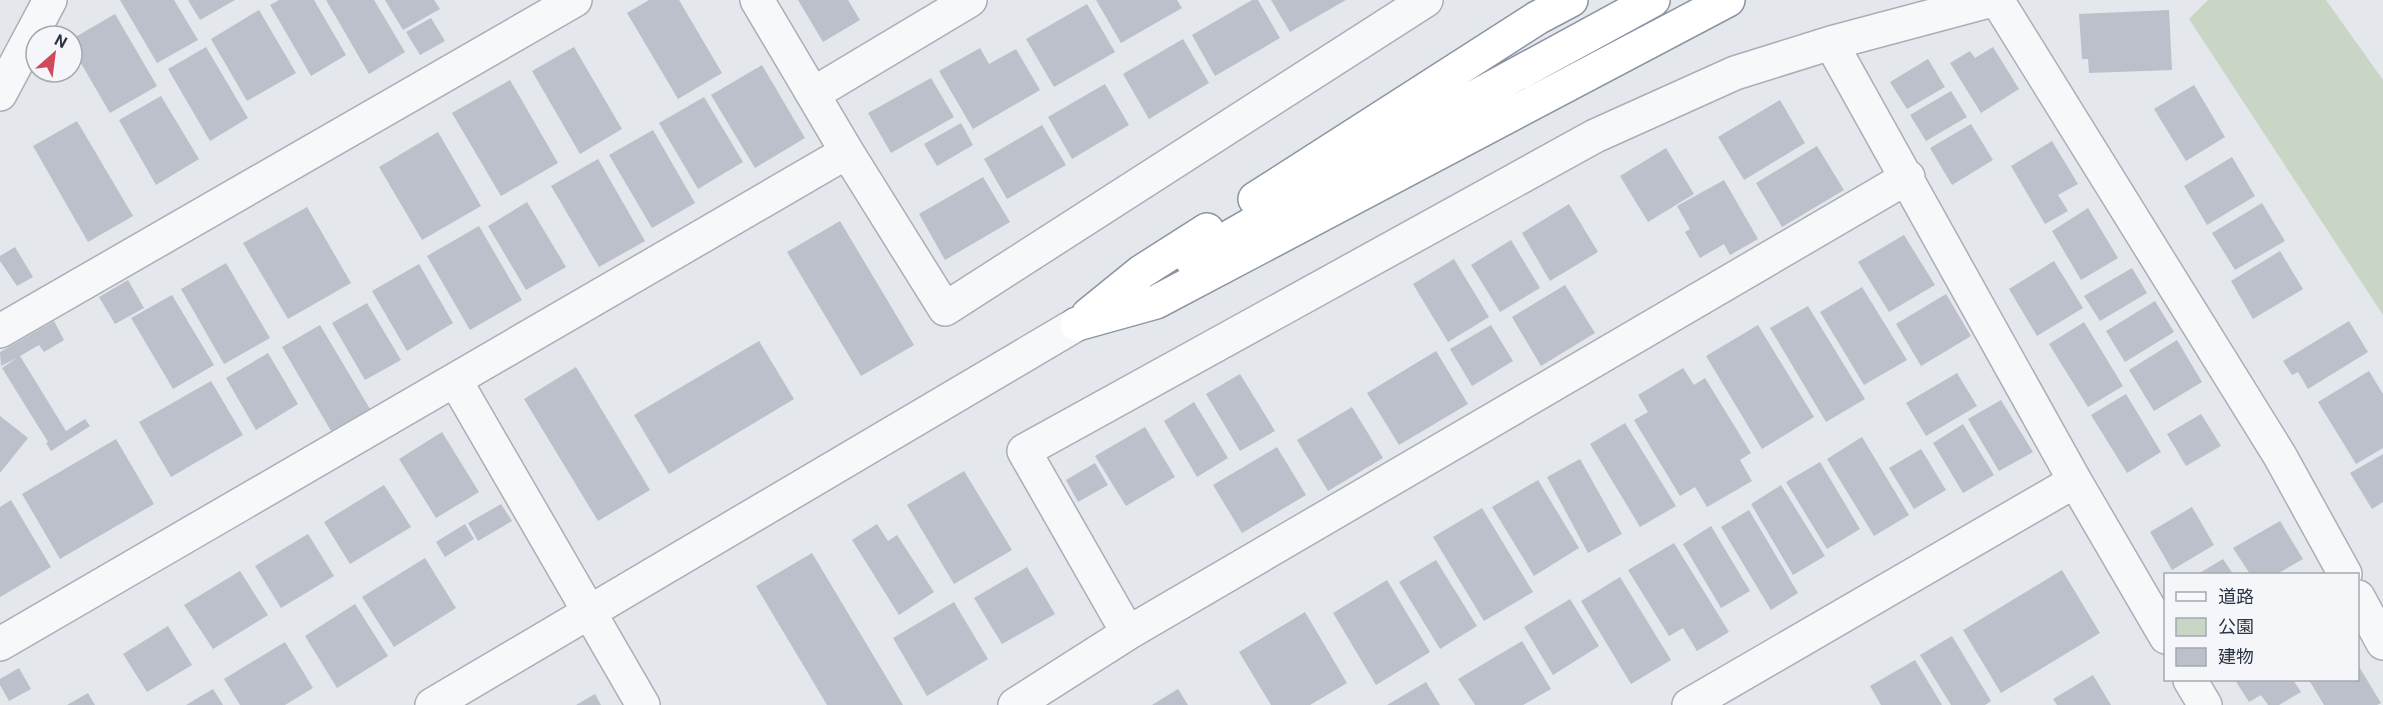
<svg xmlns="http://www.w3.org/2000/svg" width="2383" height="705" viewBox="0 0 2383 705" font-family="Roboto,'Noto Sans JP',sans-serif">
  <rect width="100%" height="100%" fill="#e4e7ec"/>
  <path fill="#c9d6c5" d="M2208,0H2326L2383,80V315L2189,19Z"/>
  <path fill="#bbc0ca" d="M120,0H174L198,40L157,63Z
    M188,0H235L200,20Z
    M279,0H314L346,55L311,76L270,5Z
    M326,0H374L405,52L369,74Z
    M385,0H434L440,9L403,30Z
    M649,0H679L722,73L678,99L627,13Z
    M798,0H848L860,20L823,42Z
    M1096,0H1177L1182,8L1121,43Z
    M1252,0H1258L1280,38L1215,76L1192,35Z
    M1271,0H1346L1290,32Z
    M1087,4L1115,52L1054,87L1026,39Z
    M259,10L296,73L247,101L211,39Z
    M2169,10L2172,70L2089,73L2088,59H2082L2079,14Z
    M115,14L157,86L110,113L72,48V39Z
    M431,18L445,41L420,55L406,32Z
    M1183,39L1209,83L1149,119L1123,74Z
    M206,47L248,118L210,141L168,69Z
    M574,47L622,129L580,154L532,71Z
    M1993,47L2019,89L1981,113L1950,63L1970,51L1975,58Z
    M980,48L989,64L1016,49L1040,90L973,129L939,71Z
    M1928,59L1945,87L1907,109L1890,82Z
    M762,65L805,138L755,168L711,95Z
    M931,78L954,117L891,153L868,113Z
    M510,80L558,163L501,196L452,113Z
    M1105,84L1129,125L1072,159L1048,117Z
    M2194,85L2225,137L2186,161L2154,109Z
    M1951,91L1967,117L1926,141L1910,115Z
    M161,96L199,159L156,185L119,120Z
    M704,97L743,162L698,189L659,123Z
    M1780,100L1805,143L1744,180L1718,137Z
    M77,121L133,216L88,242L33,146Z
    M961,123L973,145L937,166L924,144Z
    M1971,124L1993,160L1952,185L1930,148Z
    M1042,125L1066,165L1007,199L984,159Z
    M653,130L695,203L652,228L609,155Z
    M438,132L481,206L422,240L379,167Z
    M2052,141L2078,184L2058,195L2068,211L2045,224L2011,166Z
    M1817,146L1844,190L1782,227L1756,183Z
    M1666,148L1694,194L1648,222L1620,176Z
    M2232,157L2255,196L2207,225L2184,186Z
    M598,159L645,241L599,267L551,186Z
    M983,177L1010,222L945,260L919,214Z
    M1724,180L1758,239L1730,255L1724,244L1700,258L1685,232L1690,229L1677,206Z
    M527,202L566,267L526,290L488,226Z
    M2262,203L2285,241L2235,270L2212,233Z
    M1569,204L1598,252L1550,281L1522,233Z
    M307,207L351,283L288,319L243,243Z
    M2088,208L2118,258L2081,280L2052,231Z
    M840,221L914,345L861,376L787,252Z
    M479,226L522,300L470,330L427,256Z
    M1904,235L1935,285L1889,312L1858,262Z
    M1511,240L1540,288L1500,312L1471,265Z
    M15,247L33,277L17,286L0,261V256Z
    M2280,251L2303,289L2253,319L2231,281Z
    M1454,259L1489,317L1448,342L1413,284Z
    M2054,261L2083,308L2037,336L2009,289Z
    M226,263L270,338L224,364L181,289Z
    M419,264L453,323L407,351L372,291Z
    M2132,268L2147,293L2100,321L2084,296Z
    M128,280L144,308L115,324L99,297Z
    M1565,285L1595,333L1541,366L1512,317Z
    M1862,287L1907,360L1864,385L1820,312Z
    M1946,294L1971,336L1921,366L1896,324Z
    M172,295L214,365L173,389L131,318Z
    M2155,301L2174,332L2125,362L2106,331Z
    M367,303L401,360L365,380L332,323Z
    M1808,306L1865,399L1826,422L1770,328Z
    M54,321L64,340L44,352L39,345L20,356L66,431L85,419L90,426L51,451L46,443L48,442L2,368L17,358L1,366L0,352Z
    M2349,321L2368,352L2308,389L2298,372L2292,375L2283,361Z
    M2084,322L2123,386L2088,407L2049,344Z
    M320,325L370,409L331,431L282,347Z
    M1491,325L1513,361L1472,386L1450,349Z
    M1758,325L1814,417L1762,449L1706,356Z
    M2177,340L2202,382L2154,411L2129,370Z
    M759,341L794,399L669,474L634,415Z
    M1436,351L1468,404L1399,445L1367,393Z
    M268,353L298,404L256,430L226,378Z
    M576,367L650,490L598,521L524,399Z
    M1683,368L1694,385L1705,378L1751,453L1740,460L1752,481L1707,507L1695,487L1680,496L1634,420L1648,412L1638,395Z
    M2369,371L2383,394V448L2356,464L2318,402Z
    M1957,373L1977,406L1926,436L1906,403Z
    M1240,374L1275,431L1240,451L1206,394Z
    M211,381L243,435L171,477L139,422Z
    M2126,394L2161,452L2127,473L2091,415Z
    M2001,400L2033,452L1999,471L1968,419Z
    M1194,402L1228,458L1197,477L1164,421Z
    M1352,407L1383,458L1328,491L1297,440Z
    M2201,414L2221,446L2186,466L2167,434Z
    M0,416L28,438L0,473Z
    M1625,423L1676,506L1640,527L1590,444Z
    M1963,424L1994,475L1963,493L1933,443Z
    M1145,427L1175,477L1126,506L1095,456Z
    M442,432L479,492L436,518L399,459Z
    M1862,437L1909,515L1874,536L1827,459Z
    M116,439L154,504L60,559L22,494Z
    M1277,447L1306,495L1242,533L1213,485Z
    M1921,449L1946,490L1914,509L1889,468Z
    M2383,454V502L2372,509L2350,473Z
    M1580,459L1622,534L1588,553L1547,477Z
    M1820,462L1860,529L1827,549L1786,482Z
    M1095,463L1108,485L1078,502L1066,480Z
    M964,471L1012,550L954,584L907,505Z
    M1538,480L1579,548L1534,576L1492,507Z
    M384,485L411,527L350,564L324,522Z
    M1781,485L1825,556L1793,575L1751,504Z
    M11,500L51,567L0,597V507Z
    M501,504L512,521L478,541L468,523Z
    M2192,507L2214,545L2172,570L2150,532Z
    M1482,508L1533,592L1484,621L1433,537Z
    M1749,510L1798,593L1771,610L1721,527Z
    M2280,521L2303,559L2277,574H2250L2233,548Z
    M465,524L474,539L445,557L436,542Z
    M877,524L888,541L897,535L934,592L899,615L852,540Z
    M1711,526L1750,591L1721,608L1683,544Z
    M308,534L334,576L281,608L255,566Z
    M1674,543L1729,632L1697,651L1683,628L1669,636L1628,570Z
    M812,553L903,705H827L756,586Z
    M425,558L456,608L394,647L362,597Z
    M2223,559L2233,574H2198Z
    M1436,560L1477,626L1440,649L1399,582Z
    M1027,567L1055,614L1002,644L974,598Z
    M2062,570L2100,633L2001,693L1963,630Z
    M240,571L268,615L213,649L184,605Z
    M1620,577L1671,660L1631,684L1581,601Z
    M1387,580L1430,652L1376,685L1333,613Z
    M1570,599L1599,646L1553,675L1524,627Z
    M954,602L988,659L927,696L893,638Z
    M355,604L388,656L337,688L305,636Z
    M1305,612L1347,683L1310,705H1271L1239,652Z
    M168,626L192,665L147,692L123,654Z
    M1952,636L1991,701L1985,705H1951L1920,655Z
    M1522,641L1551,689L1523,705H1475L1458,679Z
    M285,642L313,688L285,705H240L224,679Z
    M1915,660L1942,705H1881L1870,686Z
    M2358,665L2381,703L2377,705H2324L2309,680H2358Z
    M19,668L31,689L9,701L0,685V679Z
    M2093,675L2111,705H2057L2053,699Z
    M2235,680H2293L2301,692L2279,705H2268L2261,695L2249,702Z
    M1426,682L1440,705H1387Z
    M213,689L223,705H186Z
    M1178,689L1188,705H1152Z
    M88,693L95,705H67Z
    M595,694L601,705H576Z"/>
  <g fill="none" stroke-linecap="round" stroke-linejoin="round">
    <g stroke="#a9aeb7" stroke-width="36">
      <path id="minor" d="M757,0L847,152L945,309L1426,0
        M1997,0L2280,456L2345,574
        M1831,43L2075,481L2166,637
        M0,94L50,0
        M813,94L970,0
        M0,331L575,0
        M455,380L643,705
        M2358,597L2383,643
        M1128,633L1024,451L1595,136L1735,73L1831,43L1992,0
        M0,644L847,152
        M2190,680L2205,705
        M432,705L1077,324
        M1015,705L1128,633L1908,177
        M1689,705L2075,481"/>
    </g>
    <g stroke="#8b94a3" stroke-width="36">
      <path id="highway" d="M1255,199L1537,18L1571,0
        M1191,259L1482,93L1653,0
        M1088,315L1141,272L1207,230
        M1077,324L1156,302L1728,0"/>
    </g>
    <use href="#minor" stroke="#f7f8fa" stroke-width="33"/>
    <use href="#highway" stroke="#fff" stroke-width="33"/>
  </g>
  <rect x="2164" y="573" width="195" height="108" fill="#f4f6f9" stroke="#a4a8b1" stroke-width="1.5"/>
  <rect x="2176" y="592" width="30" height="9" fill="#f7f8fa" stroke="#a4a8b1" stroke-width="1.5"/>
  <text x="2218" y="603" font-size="18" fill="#2b3445">道路</text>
  <rect x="2176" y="618" width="30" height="18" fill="#c9d6c5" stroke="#a4a8b1" stroke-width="1.5"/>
  <text x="2218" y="633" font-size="18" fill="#2b3445">公園</text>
  <rect x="2176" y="648" width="30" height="18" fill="#bbc0ca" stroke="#a4a8b1" stroke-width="1.5"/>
  <text x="2218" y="663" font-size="18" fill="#2b3445">建物</text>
  <g transform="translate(54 54) rotate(28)"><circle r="28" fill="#f4f6f9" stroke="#a4a8b1" stroke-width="1.5"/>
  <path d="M0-4.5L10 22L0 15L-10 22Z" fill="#d1495b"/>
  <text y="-9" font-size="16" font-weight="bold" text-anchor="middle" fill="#2b3445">N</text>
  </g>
</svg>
